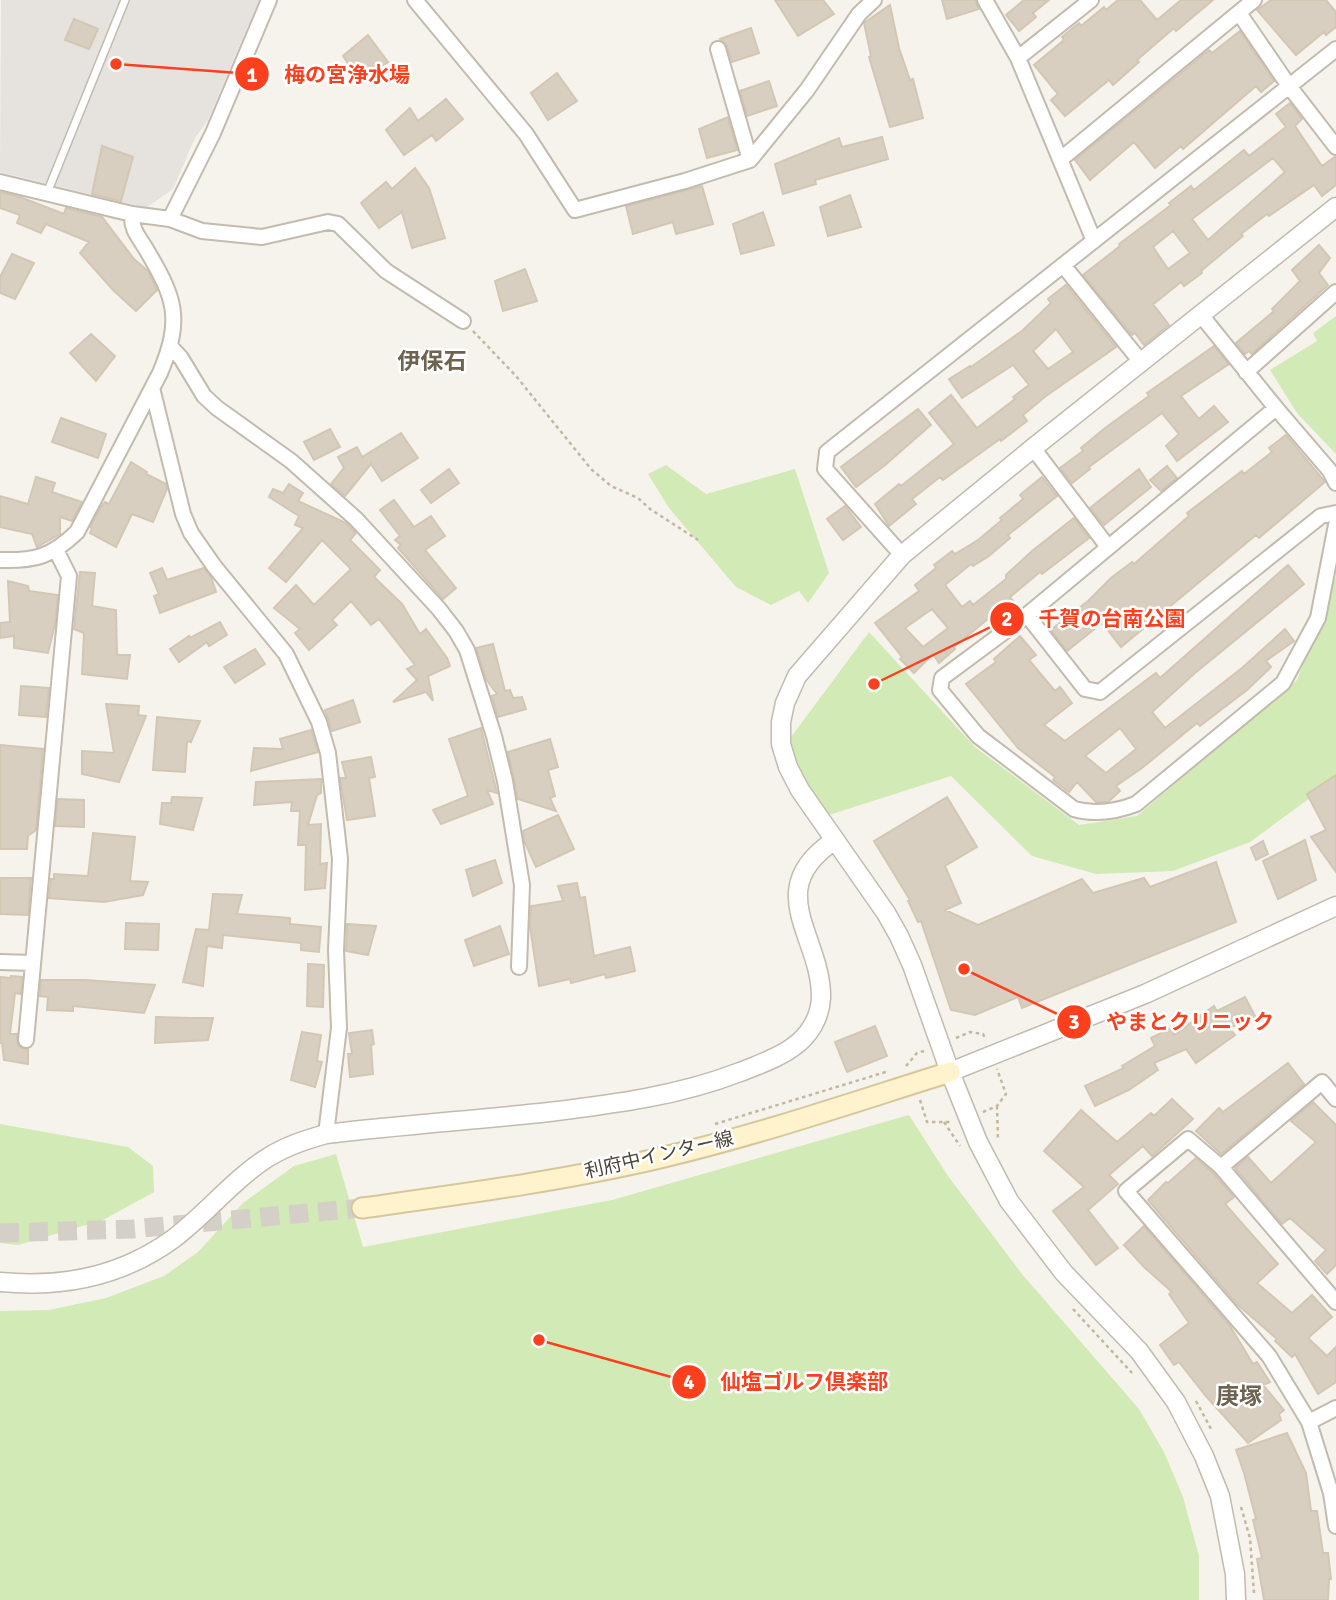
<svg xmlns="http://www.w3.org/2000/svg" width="1336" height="1600" viewBox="0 0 1336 1600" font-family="Signika,'Noto Sans JP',sans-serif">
  <rect width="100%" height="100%" fill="#f6f3ec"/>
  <path fill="#e6e2dd" d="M1,0H259L208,120L195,138L173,189L146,208L0,172Z"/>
  <path fill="#d2eab5" d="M1336,316V454L1297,413L1270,370L1317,341L1313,333Z
    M666,465L706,494L795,469L829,573L808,603L799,591L771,605L736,587L669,508L648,474Z
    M1336,576V779L1250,842L1173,871L1096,874L1032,856L951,776L829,815L793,761L791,737L869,632L975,747L1079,825L1137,816L1297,680Z
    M909,1115L948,1176L1022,1274L1139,1409L1164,1452L1183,1497L1199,1556V1600H0V1311L49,1310L106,1298L164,1276L198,1252L243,1203L294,1166L336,1154L363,1247L612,1200Z
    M0,1124L128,1147L153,1166L154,1192L103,1220L18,1245L0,1243Z"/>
  <path fill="#d8cfc1" stroke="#d3c7b4" stroke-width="2" fill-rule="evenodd" d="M775,0H823L834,14L798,36Z
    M942,0H975L979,9L947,19Z
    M1024,0H1049L1033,13L1036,17L1019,31L1006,15Z
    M1118,0H1140L1157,20L1181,0H1213L1176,31L1174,28L1137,60L1139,62L1113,85L1109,80L1065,116L1051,100L1058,94L1034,65L1064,40L1062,37L1079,23L1081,26L1104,7L1106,10Z
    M1271,0H1326L1336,12V27L1326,35L1324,32L1296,55L1257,10Z
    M890,5L899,48L910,80L913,79L923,118L890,127L869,57L871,56L864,23Z
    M74,19L98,29L89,49L65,40Z
    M751,28L759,53L732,62L727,46L720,39Z
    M1240,31L1274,81L1261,92L1256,86L1183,149L1181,146L1155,168L1134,142L1090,180L1075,160L1209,50L1212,53Z
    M368,35L388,62L360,81L343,56Z
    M557,73L577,101L548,120L531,93Z
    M769,81L777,106L747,116L740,91Z
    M446,99L463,119L436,141L432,135L404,155L386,130L410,108L418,121Z
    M1290,103L1302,119L1295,126L1322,166L1336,156V185L1322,196L1314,185L1269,216L1267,214L1241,234L1243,236L1201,271L1202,273L1184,286L1181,282L1155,303L1153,304L1169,325L1144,345L1135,333L1132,335L1083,275L1120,246L1119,244L1171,205L1169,203L1191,186L1194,190L1244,150L1249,156L1286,127L1276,114ZM1273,158L1285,172L1208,240L1192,219ZM1173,231L1190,253L1168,269L1153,247Z
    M728,117L737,150L707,158L699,129Z
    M882,137L888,159L815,180L816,184L783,194L775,164L839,138L842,147Z
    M102,146L133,157L121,201L92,194Z
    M415,168L429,188L445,238L412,248L402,212L379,228L361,203L386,182L392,189Z
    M702,186L713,224L676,234L673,222L633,234L626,206Z
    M0,192L20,197L64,214L66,208L102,217L134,259L148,271L157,290L136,311L114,291L80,253L89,242L46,224L41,233L17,223L20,215L0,208Z
    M850,195L861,227L828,236L820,207Z
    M763,212L774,245L741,254L733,224Z
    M1319,245L1330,258L1319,273L1328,285L1252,354L1249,351L1245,354L1236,343L1274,311L1272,309L1300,281L1292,270Z
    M12,254L34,263L15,299L0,293V277Z
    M525,269L537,301L503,311L495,281Z
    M1066,285L1116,347L1046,396L1023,415L1027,421L1001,441L1000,439L943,480L940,477L912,499L916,504L889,526L875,504L899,484L901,486L954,444L929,413L951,395L977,428L1015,399L1013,397L1029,385L1013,365L962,398L949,379L970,366L971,367L1022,331L1051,303L1048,299ZM1056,329L1073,352L1048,369L1033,351Z
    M91,334L115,356L96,381L70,353Z
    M1214,346L1229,364L1181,396L1199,419L1214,406L1228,422L1177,461L1166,446L1179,434L1162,413L1089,467L1090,469L1072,483L1060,468L1083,451L1081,448L1105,428L1149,396L1147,393Z
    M918,409L931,425L884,466L856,487L841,467Z
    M61,418L106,434L98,458L52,442Z
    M330,429L340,447L314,460L304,442Z
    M401,433L418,458L382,481L371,464L345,496L331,484L344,468L338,457L357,447L362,457Z
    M1286,435L1325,482L1259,538L1256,535L1121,647L1102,623L1067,651L1051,630L1088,601L1111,578L1132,562L1134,564L1189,516L1187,513L1242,471L1244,474L1272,452L1269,448Z
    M131,462L147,472L146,474L166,484L167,489L153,522L132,514L116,547L90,533L92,528L90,527L100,508L105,502L109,504Z
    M1167,466L1177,478L1161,491L1150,480Z
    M449,469L459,483L431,503L421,490Z
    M1139,469L1151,487L1104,525L1090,508Z
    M36,477L55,483L52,492L82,502L72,521L60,517V534L37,547L32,534L0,527V496L28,504Z
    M1042,477L1057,496L1008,535L1010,538L989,556L973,566L971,564L945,585L962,607L970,601L973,605L1006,579V575L1032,551L1074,518L1089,538L1042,574L1040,572L1010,597L1014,602L990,620L989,618L954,647L955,649L939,663L933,654L914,673L900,659L902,657L875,623L919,591L915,585L936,568L934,565L952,551L955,554L978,540L1002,520L1000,518L1023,499L1020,495ZM932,609L948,628L923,647L905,628Z
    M289,484L303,493L298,501L346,523L356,533L350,540L380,570L374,577L402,604L420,634L426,629L447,658L450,666L428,676L433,701L426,692L393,702L417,680L407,669L415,665L379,619L371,625L351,601L332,620L337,625L309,650L295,633L300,629L274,608L296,585L314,605L351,569L322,540L286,582L269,568L303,528L295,525L299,516L269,497L273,489L283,493Z
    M394,500L414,527L431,516L445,536L425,550L456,588L443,599L398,548L401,545L395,540L400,536L380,510Z
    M845,506L861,527L843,540L827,519Z
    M1288,565L1304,584L1195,673L1152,712L1165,728L1242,668L1285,629L1294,641L1266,661L1271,667L1247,690L1200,726L1197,723L1142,768L1116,786L1120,791L1108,802H1096L1077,782L1069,792L1053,780L1055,777L1018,748L966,684L996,662L994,659L1020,636L1036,655L1029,660L1055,691L1060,687L1072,703L1044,725L1065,741L1156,673L1160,678ZM1120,728L1136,749L1106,773L1085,756Z
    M162,568L167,580L204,568L211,577L216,592L160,613L154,596L159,594L150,573Z
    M80,572L95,573L92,606L116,610L117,655H130L127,679L82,674L84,633L74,629Z
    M8,581L28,586L29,591L58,595L55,624L48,653L14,648V636L0,638V623L10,622Z
    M220,622L227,635L209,646L207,642L179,662L170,649L189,636L190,638Z
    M493,644L505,691L510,690L513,698L522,697L526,709L498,717L492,696L497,694L486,679L476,648Z
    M255,649L265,664L235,683L224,667Z
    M21,686L49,688L46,717L19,715Z
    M353,700L360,722L332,731L325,710Z
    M106,704L139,706L138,715L146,716L119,782L82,774V751L114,753Z
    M157,717L200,721L191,742L187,741L185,772L153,770Z
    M481,728L497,793L487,790L493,804L441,824L433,810L468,796L449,739Z
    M311,730L318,752L251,771L254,748L283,749L280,739Z
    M550,739L558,767L548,770L555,796L550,798L556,811L518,799L508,752Z
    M0,745L43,749L36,830L28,836L27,849H0Z
    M371,757L375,777L369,778L375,816L347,820L340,778H346L342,762Z
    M1336,775V872L1311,837L1326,830L1307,794Z
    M321,779V793L317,795L308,825L321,824L320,864L327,863L325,888L305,890L306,845H298L300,811H291L292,802L254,805L256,782Z
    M172,797L202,798L193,830L160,824L162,803H171Z
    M947,797L977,847L945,866L961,903L945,910L978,925L1082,879L1093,893L1144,878L1150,887L1216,862L1236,922L1022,1008L1018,997L975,1015L951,1010L921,921L918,922L908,901L910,900L874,841Z
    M58,799L84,800V827L55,826Z
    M558,815L574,849L536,867L525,843L523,831Z
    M93,833L135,837L130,881L148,882L143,895L104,902L49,898L51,879H54V874L88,876Z
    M1305,840L1316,880L1278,899L1263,861Z
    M1263,841L1268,854L1256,860L1251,848Z
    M495,860L502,883L473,896L466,870Z
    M0,878H31L28,915L0,914Z
    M577,883L580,898L585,897L594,956L630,947L635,971L606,978L605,974L571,983L570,979L539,986L530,927L531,906L563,901L558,886Z
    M213,894L242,895L237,914L290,918V924L321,927L319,952L301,950V943L223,935L222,948L207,946L203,986L183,982L196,929L209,930Z
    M126,923L159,924L158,950L125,949Z
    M347,924L376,926L368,955L346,951Z
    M500,926L509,954L474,966L465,940Z
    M308,964L324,965L323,1007L307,1006Z
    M11,976L22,977L21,994L15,993L10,1034H17L18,1045L21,1048L28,1049V1064L4,1060L2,1043H0V977L11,978Z
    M41,980H85L155,985L144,1013L73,1006V1011L47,1010L48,997L40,996Z
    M1245,997L1255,1016L1229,1028L1235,1035L1196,1063L1186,1049L1154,1063L1158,1070L1129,1090L1095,1106L1085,1086L1124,1068L1122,1066L1155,1046L1151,1038L1171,1028L1174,1035L1214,1006L1217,1011Z
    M156,1017L192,1018H213L208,1040L155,1043Z
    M875,1026L887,1056L847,1072L835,1042Z
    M372,1030L374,1044L371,1045L373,1074L350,1077L348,1054H352L349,1033Z
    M302,1032L321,1035L317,1061L322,1062L315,1087L291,1080Z
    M1288,1063L1304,1084L1221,1154L1196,1131L1219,1108L1223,1112Z
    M1172,1099L1193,1119L1152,1156L1143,1146L1109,1175L1118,1184L1088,1210L1118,1248L1096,1265L1053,1211L1084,1187L1044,1151L1081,1110L1117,1142L1151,1113L1154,1116Z
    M1313,1102L1336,1125V1265L1327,1274L1315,1261L1326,1250L1290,1218L1282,1224L1235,1168L1248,1157L1271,1183L1316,1142L1291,1121Z
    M1196,1158L1214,1174L1234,1197L1225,1204L1278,1264L1257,1283L1292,1313L1312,1295L1332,1317L1308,1338L1327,1356L1336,1347V1382L1318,1394L1295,1354L1292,1357L1275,1341L1277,1339L1237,1304L1148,1200L1166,1182L1168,1183Z
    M1144,1226L1230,1326L1253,1364L1257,1362L1270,1382L1263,1385L1284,1410L1279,1414L1281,1420L1248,1443L1205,1395L1179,1362L1174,1365L1160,1345L1189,1323L1169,1294L1172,1292L1144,1267L1124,1245Z
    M1287,1433L1306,1473L1311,1511H1317L1323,1553H1328L1331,1579H1329L1328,1600H1264L1257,1559L1262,1558L1253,1520L1256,1519L1244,1473L1236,1450Z"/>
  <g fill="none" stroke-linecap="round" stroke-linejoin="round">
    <path stroke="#d4d0c8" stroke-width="19" stroke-dasharray="19 10" stroke-linecap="butt" d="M0,1233L132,1229L362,1208"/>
    <g stroke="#c2bbae" stroke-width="10">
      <path id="service" d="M47,193L125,0"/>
    </g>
    <g stroke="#c2bbae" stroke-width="18">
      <path id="minor" d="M415,0L526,134L575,210L685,181L750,160L807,90L859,14L874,0
        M985,0L1018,58L1094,241
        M1239,13L1289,86L1336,147
        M718,49L750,160
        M1018,58L1091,0
        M1061,159L1254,0
        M0,182L132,214L170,219L202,231L262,237L328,222L338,224L386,271L463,321
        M170,219L213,133L269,0
        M1063,265L1141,362
        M1201,315L1276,408L1330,471L1336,483
        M171,347L181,358L204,396L217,408L291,461L356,519L439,609L456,631L467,650L494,736L505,781L522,885L519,967
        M1246,372L1336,292
        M152,388L183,514L191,533L214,566L286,654L319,722L328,753L340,859L336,950L339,1028L326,1134
        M1276,408L1027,615L942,678L940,690L978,736L1074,809C1095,815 1115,812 1136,804L1283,683L1318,618L1336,525
        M1033,448L1108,547
        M902,555L825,469L827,452L1336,49
        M0,560C35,561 51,557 77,532L160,373C183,318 175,298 146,249C138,236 131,229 132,214
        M1027,615L1085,689L1100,692L1321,516L1336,513
        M0,962L33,963
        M26,1040L69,576L56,550
        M1221,1167L1322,1082L1336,1099
        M1336,1302L1221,1167L1188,1139L1126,1191L1269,1356L1309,1422L1331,1493L1336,1526
        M1309,1422L1336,1408"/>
    </g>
    <g stroke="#c2bbae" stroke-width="21">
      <path id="tertiary" d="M950,1072L1145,994L1336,906
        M0,1282C62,1288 122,1276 173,1239C205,1215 234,1179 267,1158C286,1146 305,1140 326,1134C400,1125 475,1120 549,1112C614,1104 678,1096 740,1072C758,1065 778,1058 793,1047C809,1036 820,1018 821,998C822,936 760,890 835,840
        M1236,1600L1235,1574L1220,1496L1204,1456L1176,1402L1139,1351L1064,1273L1009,1201L978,1142L950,1072L912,965L899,936L886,913L800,790L788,767L781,744V722L785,703L797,676L902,555L1033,448L1336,207"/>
    </g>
    <g stroke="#d6c79b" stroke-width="23">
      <path id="secondary" d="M362,1208C462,1194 562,1181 660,1158C758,1135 854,1102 950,1072"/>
    </g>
    <path stroke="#c4b79f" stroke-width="2.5" stroke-dasharray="3.5 3.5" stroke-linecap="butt" d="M473,331L516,376L591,469L611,486L638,498L650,509L698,540
      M956,1038L970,1032L983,1034L986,1040
      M906,1066L917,1053L924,1051
      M920,1100L927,1122H950
      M997,1106L998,1141
      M983,1112L997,1106L1006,1094L997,1069
      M944,1122L960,1146
      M715,1124L889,1071
      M1073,1309L1132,1373
      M1196,1401L1211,1429
      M1241,1507L1250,1538L1254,1593"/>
    <use href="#service" stroke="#fff" stroke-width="7"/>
    <use href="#minor" stroke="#fff" stroke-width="14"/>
    <use href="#tertiary" stroke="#fff" stroke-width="18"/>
    <use href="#secondary" stroke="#fff3cd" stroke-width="19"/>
  </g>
  <g text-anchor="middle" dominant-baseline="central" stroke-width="5" stroke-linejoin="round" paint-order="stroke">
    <g font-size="19" fill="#4b4439" stroke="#fff">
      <text transform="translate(659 1155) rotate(-13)">利府中インター線</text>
    </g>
    <g font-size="23" font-weight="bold" fill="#6e6250" stroke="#fff">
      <text x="432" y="361">伊保石</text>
      <text x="1239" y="1396">庚塚</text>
    </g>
  </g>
  <path fill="none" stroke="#fc3f1d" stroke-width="2.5" d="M116 64L252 74M874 684L1007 619M964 969L1074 1022M539 1340L689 1382"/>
  <g fill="#fc3f1d" stroke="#fff" stroke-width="2.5">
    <circle cx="116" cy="64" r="7"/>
    <circle cx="874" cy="684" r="7"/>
    <circle cx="964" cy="969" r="7"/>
    <circle cx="539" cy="1340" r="7"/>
    <circle cx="252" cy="74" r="18"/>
    <circle cx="1007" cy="619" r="18"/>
    <circle cx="1074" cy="1022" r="18"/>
    <circle cx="689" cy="1382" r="18"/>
  </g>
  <g font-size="21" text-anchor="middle" font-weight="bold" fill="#fff">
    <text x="252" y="82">1</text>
    <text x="1007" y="626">2</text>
    <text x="1074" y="1029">3</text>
    <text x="689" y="1389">4</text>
  </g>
  <g font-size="21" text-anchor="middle" font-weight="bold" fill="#fc3f1d" stroke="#fff" stroke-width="5" stroke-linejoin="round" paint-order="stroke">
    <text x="347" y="82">梅の宮浄水場</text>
    <text x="1112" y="626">千賀の台南公園</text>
    <text x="1190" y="1029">やまとクリニック</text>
    <text x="804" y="1389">仙塩ゴルフ倶楽部</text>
  </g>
</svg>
